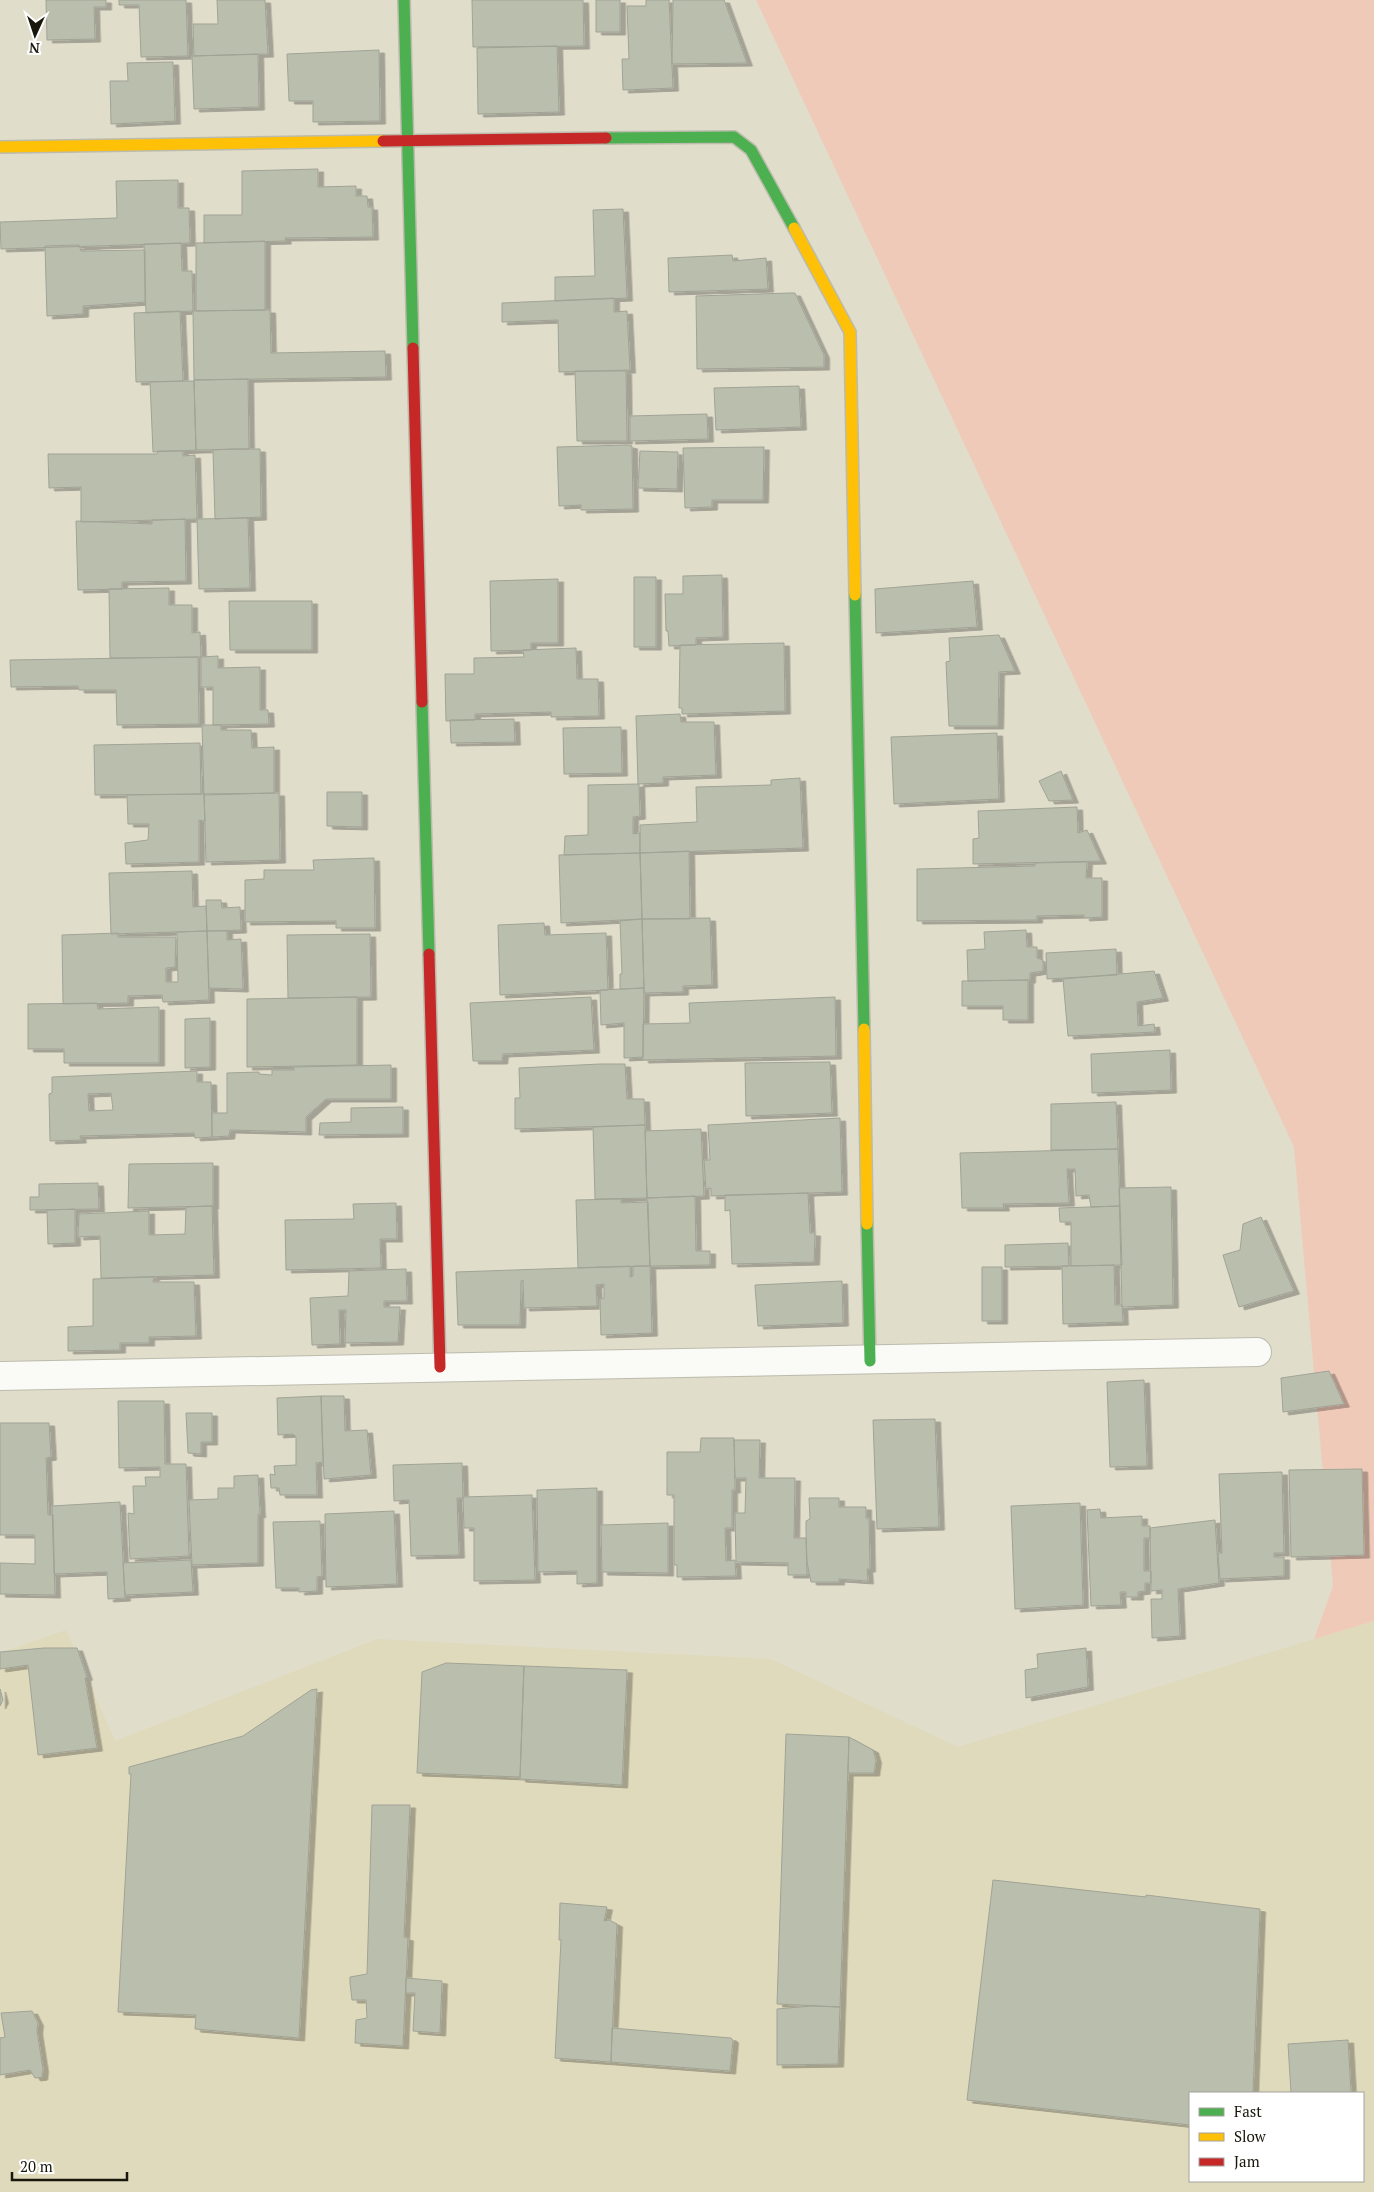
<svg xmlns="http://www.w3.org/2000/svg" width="1374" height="2192" viewBox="0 0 1374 2192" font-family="'PT Serif',serif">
  <defs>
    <filter id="shadow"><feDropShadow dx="5.5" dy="3" stdDeviation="0" flood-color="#0004"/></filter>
  </defs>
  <rect width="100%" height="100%" fill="#e0ddcb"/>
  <path fill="#dfdabc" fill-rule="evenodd" d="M1374,1621V2192H0V1653L66,1630L115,1741L377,1639L771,1659L958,1747ZM1190,2093H1363V2181H1190Z"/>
  <path fill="#f0cab9" d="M756,0H1374V1621L1314,1639L1333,1586L1294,1147Z"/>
  <path fill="#babfad" stroke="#a1a395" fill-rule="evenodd" filter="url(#shadow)" d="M46,0H106V7H94L95,39L47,40Z
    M119,0H186L188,56L141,57L139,5H119Z
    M217,0H265L268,54L194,56L193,24H218Z
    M472,0H583L584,46L473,47Z
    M596,0H620V32H596Z
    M646,0H669L673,88L623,90L622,59H629L627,6H646Z
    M673,0H724L747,63L672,64Z
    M557,46L559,112L478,114L477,48Z
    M379,50L380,121L313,122V101H289L287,54Z
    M258,54L259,107L194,109L192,56Z
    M173,62L175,121L111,124L110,81H128L127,63Z
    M318,169V187L356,186V196H367L368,207H372L373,237L285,238L286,241L204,243V215H242V171Z
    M178,180V208H189L190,243L1,249L0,222L117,218L116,181Z
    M623,209L627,298L555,301V277L595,276L593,210Z
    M265,241V310L196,311V243Z
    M181,243L182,271H192L193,311L146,313L144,244Z
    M79,245L81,251L145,250V302L83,306V314L47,316L45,246Z
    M732,255L733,261L766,258L768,289L669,292L668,258Z
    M790,293H795L824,355V367L697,369L696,296Z
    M614,298V312L627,311L630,370L559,372L558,320L502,322V303Z
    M270,310L271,353L385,351L386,377L194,380L193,311Z
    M180,311L183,381L136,382L134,313Z
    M575,371H626L627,441H577Z
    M248,379L249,449L196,450L194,380Z
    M194,381L196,450L153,452L150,382Z
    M799,386L801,427L716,430L714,388Z
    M707,414L708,439L630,441V416Z
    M628,445L632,446L633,509L581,510V505L559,506L557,447Z
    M764,447L763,500H712V507L685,508L683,448Z
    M230,449H260L261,517L215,519L213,450Z
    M158,451H183V456L195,455L197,519L81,522V487L49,488L48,454H157Z
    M640,451L678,452L677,489L638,488Z
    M248,518L250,588L199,589L197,519Z
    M185,519L186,581L122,582V589L78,590L76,521L152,524V520Z
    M722,575L723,637L696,638V645L669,646L668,631H666L665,594H683V576Z
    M634,577H656V647H634Z
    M558,579V643H531V650L491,651L490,581Z
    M973,581L977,627L876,633L875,589Z
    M169,588V605H192V633L200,632L201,657L110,658L109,589Z
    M229,601H312V650H230Z
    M999,635L1015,671L999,672L998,726H949L946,662L950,661L949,638Z
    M784,643L785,711L682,714V708H679L680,645Z
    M576,648L577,679H598L599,716L551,717V712L475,714V720L446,721L445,674H474V658L524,657L523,650Z
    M218,656V668L260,667V710H268L269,724L213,725V687H201V657Z
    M198,657L199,724L117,725L116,690H79L78,686L11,687L10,660Z
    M680,714L681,722H714L716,775L663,777V783L638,784L636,716Z
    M514,719L515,742L451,743L450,720Z
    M202,725H221V730H251L252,748L274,747V793L204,795Z
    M621,727L622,773L564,774L563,728Z
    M997,733L999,799L894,804L891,737Z
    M200,743L201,794L95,795L94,745Z
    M1061,771L1073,800L1049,801L1039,781Z
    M800,778L803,848L640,853V825L697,822L696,787L771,785V780Z
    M639,784L640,816L633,817V834L640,833V853L564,855L565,836L588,835V785Z
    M327,792H362V827L327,826Z
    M279,793L280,860L206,862L204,794Z
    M204,794L205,821L199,820V862L126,864L125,843L148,840L149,824H128L127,795Z
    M1077,807L1078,833L1087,830L1101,861L973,864V839L979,838L978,811Z
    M689,851L690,919H642L640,853Z
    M640,853L642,919L561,923L559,855Z
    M374,858L375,928H336V921L245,922V880L264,879V870H314L313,860Z
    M1087,862L1086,878H1102V917L1084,918V915L1037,916V920L917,921V869L1035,866V863Z
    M192,871L193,907L206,906L207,931L111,934L109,873Z
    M206,900H221L222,908L240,907L241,930L207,931Z
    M710,918L712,985L683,986V992L644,993L642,919Z
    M642,919L644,988L620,989V974H622L620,921Z
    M544,923L545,935L606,933L608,990L500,995L498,925Z
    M1026,930L1027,947H1037V958L1043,960V971L1030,973V980L968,981L967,950L985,949L984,932Z
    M207,931H227V940L241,939L243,989L209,988Z
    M207,931L209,1000L163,1002L162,995L128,996V1003L63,1004L62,935L118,933V937H176L175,967L166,968V982H178L177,932Z
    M370,934L371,997L288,998L287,935Z
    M1116,949L1117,975L1047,979L1046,953Z
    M1154,971L1163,998L1137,1002L1138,1026L1154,1024L1155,1032L1068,1036L1063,979Z
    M1028,980V1020H1003V1006H962V981Z
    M644,988L643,1057L624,1058V1023L601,1025L600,990Z
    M357,997V1065L247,1067V999Z
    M591,997L594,1050L503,1054L502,1061H473L470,1003Z
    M835,997L836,1056L643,1060V1024L690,1023L689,1003Z
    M97,1003L98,1009L159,1007V1063H64V1049H28V1004Z
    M210,1018V1067L185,1068V1019Z
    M1170,1050L1171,1090L1092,1093L1091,1054Z
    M830,1062L832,1113L746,1116L745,1063Z
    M600,1064H625L627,1099H644L645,1125L515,1129V1098H520L519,1068Z
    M391,1065V1099H326L306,1117V1132L230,1130L229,1136L212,1137V1113H227V1073L259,1072V1074L272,1075V1070H294L293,1067Z
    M197,1071V1082H211L212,1137L195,1138L194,1133L80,1136L81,1140L50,1141L49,1094L52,1093V1077ZM111,1093L113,1110L89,1111L88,1094Z
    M1116,1102L1118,1149L1051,1150V1104Z
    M403,1107V1134L319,1135L320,1123L351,1122V1108Z
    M840,1118L842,1192L711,1196V1188L706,1189L704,1160H710L708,1125Z
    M645,1125L647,1198L595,1199L593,1127Z
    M701,1129L704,1196L647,1198L645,1131Z
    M1118,1149L1120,1206L1091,1207L1089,1195L1076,1196L1075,1169H1067L1069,1203L1003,1204L1004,1208H962L960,1153Z
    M213,1163V1206L128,1208L129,1164Z
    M98,1183L99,1209L30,1210V1197H39V1184Z
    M1171,1187L1173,1305L1122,1307L1119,1188Z
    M808,1193L810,1233H815V1235L814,1262L732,1264L730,1210L725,1211V1195Z
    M695,1196L696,1251H710V1265L650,1266L647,1198Z
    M621,1199V1203L648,1202L650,1266L578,1268L576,1200Z
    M396,1203L397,1239H380L381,1268L286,1270L285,1220L354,1219L353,1204Z
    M212,1206L214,1275L101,1278L100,1236L78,1237L79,1214L149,1211V1235L185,1234L186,1207Z
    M1120,1206L1122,1265L1071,1266V1222H1060L1059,1208Z
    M75,1209V1243L48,1244L47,1210Z
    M1261,1217L1294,1291L1239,1307L1223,1255L1240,1250L1243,1224Z
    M1068,1243L1069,1266L1005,1267V1245Z
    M1114,1265L1115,1305H1122L1123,1322L1063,1324L1062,1266Z
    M630,1266V1277L633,1276V1266H650L652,1333L601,1335L600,1299L604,1298V1284L596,1285L597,1306L524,1308L523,1280L521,1281L520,1325H458L456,1272Z
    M982,1267H1002V1321H982Z
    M406,1269L407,1301H384V1307H400L398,1342L345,1343L346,1310H339L340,1344L312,1345L310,1298L348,1296L349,1271Z
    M154,1277L153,1282H194L196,1336L149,1337V1343H120V1350L68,1351V1327L93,1326V1279Z
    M842,1281L843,1323L758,1326L755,1285Z
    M1329,1371L1344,1404L1283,1412L1281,1378Z
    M1144,1380L1147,1466L1110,1467L1107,1382Z
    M321,1396L323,1462L316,1463L317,1495H280L279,1488H271L270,1474L275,1475L274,1466L296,1465V1437L293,1434L278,1435L277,1398Z
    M321,1396H344L345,1431L367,1430L371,1475L324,1479Z
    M118,1401H164L165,1464H186L189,1556L130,1559L128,1513L134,1514L133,1486H146L145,1477H160V1467L119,1468Z
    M186,1413H212V1442H201V1454L188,1453Z
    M935,1419L939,1527L877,1529L873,1420Z
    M0,1423H49L51,1457L46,1458L48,1515H53L55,1595L0,1594V1563L35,1564V1539L34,1535H0Z
    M701,1438H734L735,1490H732V1528H725L726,1561L735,1560L736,1576L677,1577V1565H674V1495H667V1452H700Z
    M734,1440H760L759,1478H795L794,1538H806L807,1575H788V1563L736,1562L735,1513H745L746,1478H735Z
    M462,1463L463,1498H457L459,1555L411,1556L409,1500L394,1501L393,1465Z
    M1362,1469L1364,1555L1291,1557L1289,1470Z
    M1282,1472L1284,1553H1274V1557H1284V1576L1220,1579L1218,1553H1222L1219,1474Z
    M258,1475L260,1515L258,1514V1563L192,1565L189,1500L218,1499V1488H234V1476Z
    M597,1488V1583L577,1584V1571L538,1572L537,1490Z
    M532,1495L535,1580L474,1581V1528H464L463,1497Z
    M809,1498H839V1507H866V1518H869L870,1569H867L868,1581L839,1579V1582H811L807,1562L806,1532V1521L810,1519Z
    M120,1502L125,1598L108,1599L107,1572L54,1574L52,1506Z
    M1080,1503L1083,1605L1015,1609L1011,1506Z
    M1100,1509L1101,1518L1142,1516V1526H1150V1538H1144V1571H1151V1583H1145V1591L1138,1592V1597H1126V1592H1120L1121,1605L1091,1606L1087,1510Z
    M394,1511L397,1584L326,1587L325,1514Z
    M1215,1520L1219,1583L1178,1589L1180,1636L1152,1638L1151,1599H1162V1590L1151,1591L1150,1528Z
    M320,1521L322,1576L317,1577V1591L299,1592V1588H276L273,1522Z
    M668,1523V1573L602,1572L601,1525Z
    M191,1560L193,1592L125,1595L123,1563Z
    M44,1648H77L87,1677L85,1678L97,1748L38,1755L28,1665L0,1669V1652Z
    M1086,1648L1088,1687L1026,1698L1025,1670L1038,1668L1037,1654Z
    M446,1663L524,1666L520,1777L417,1773L422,1672Z
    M524,1666L627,1670L622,1785L520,1779Z
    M0,1689L3,1700L0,1706Z
    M317,1689L299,2038L195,2029L196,2015L118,2012L131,1774H129V1767L243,1736L311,1690Z
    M786,1734L849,1737L840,2007L777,2004Z
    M849,1737L873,1750L876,1760L874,1773H848Z
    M372,1805H410L404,1937L408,1938L403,2046L355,2043L356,2020L367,2018L366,2000H352L350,1983V1977L367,1974Z
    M993,1880L1146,1897V1895L1260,1909L1253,2093H1190V2125L967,2100Z
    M560,1903L607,1907L604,1921L609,1920L617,1924L611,2062L555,2058L561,1940H559Z
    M406,1978L442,1981L440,2033L413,2031L415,1993H406Z
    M812,2006L840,2007L838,2064L777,2065V2009Z
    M32,2011L38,2023L37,2031L43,2069L42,2077L35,2078L30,2070L0,2075V2038L5,2037L1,2013Z
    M612,2028L731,2038L733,2040L730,2071L611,2062Z
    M1348,2040L1351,2093H1291L1288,2044Z"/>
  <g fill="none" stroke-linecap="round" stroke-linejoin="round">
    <g stroke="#bcbbac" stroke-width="30">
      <path id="street" d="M0,1376L1257,1352"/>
    </g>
    <g stroke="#bcbbac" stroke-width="14">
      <path id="fast" d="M404,0L413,348
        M606,138L734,137L751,150L794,228
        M855,595L864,1029
        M422,702L429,954
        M867,1224L870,1361"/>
    </g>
    <g stroke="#bcbbac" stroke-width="14">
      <path id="slow" d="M0,147L383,141
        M794,228L850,332L855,595
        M864,1029L867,1224"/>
    </g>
    <g stroke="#bcbbac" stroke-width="14">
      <path id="jam" d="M383,141L606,138
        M413,348L422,702
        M429,954L440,1367"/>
    </g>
    <use href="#street" stroke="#fafaf7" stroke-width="28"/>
    <use href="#fast" stroke="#4caf50" stroke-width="11"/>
    <use href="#slow" stroke="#ffc107" stroke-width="11"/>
    <use href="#jam" stroke="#c62828" stroke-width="11"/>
  </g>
  <rect x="1189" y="2092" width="175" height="90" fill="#ffffff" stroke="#a3a29d"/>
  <rect x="1199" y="2108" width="25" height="8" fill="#4caf50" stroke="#a3a29d"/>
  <text x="1234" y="2117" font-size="15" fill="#19170b">Fast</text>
  <rect x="1199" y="2133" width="25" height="8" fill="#ffc107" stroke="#a3a29d"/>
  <text x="1234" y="2142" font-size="15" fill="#19170b">Slow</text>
  <rect x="1199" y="2158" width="25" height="8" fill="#c62828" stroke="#a3a29d"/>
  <text x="1234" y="2167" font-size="15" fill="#19170b">Jam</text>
  <g transform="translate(35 35) rotate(183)" stroke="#ffffff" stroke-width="4" paint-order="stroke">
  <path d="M0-4L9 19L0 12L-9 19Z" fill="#19170b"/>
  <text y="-8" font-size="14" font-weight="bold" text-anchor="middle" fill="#19170b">N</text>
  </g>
  <path d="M12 2172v8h115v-8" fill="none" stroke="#19170b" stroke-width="2.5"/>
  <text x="20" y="2172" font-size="15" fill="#19170b" stroke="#ffffff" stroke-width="4" paint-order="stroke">20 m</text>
</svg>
